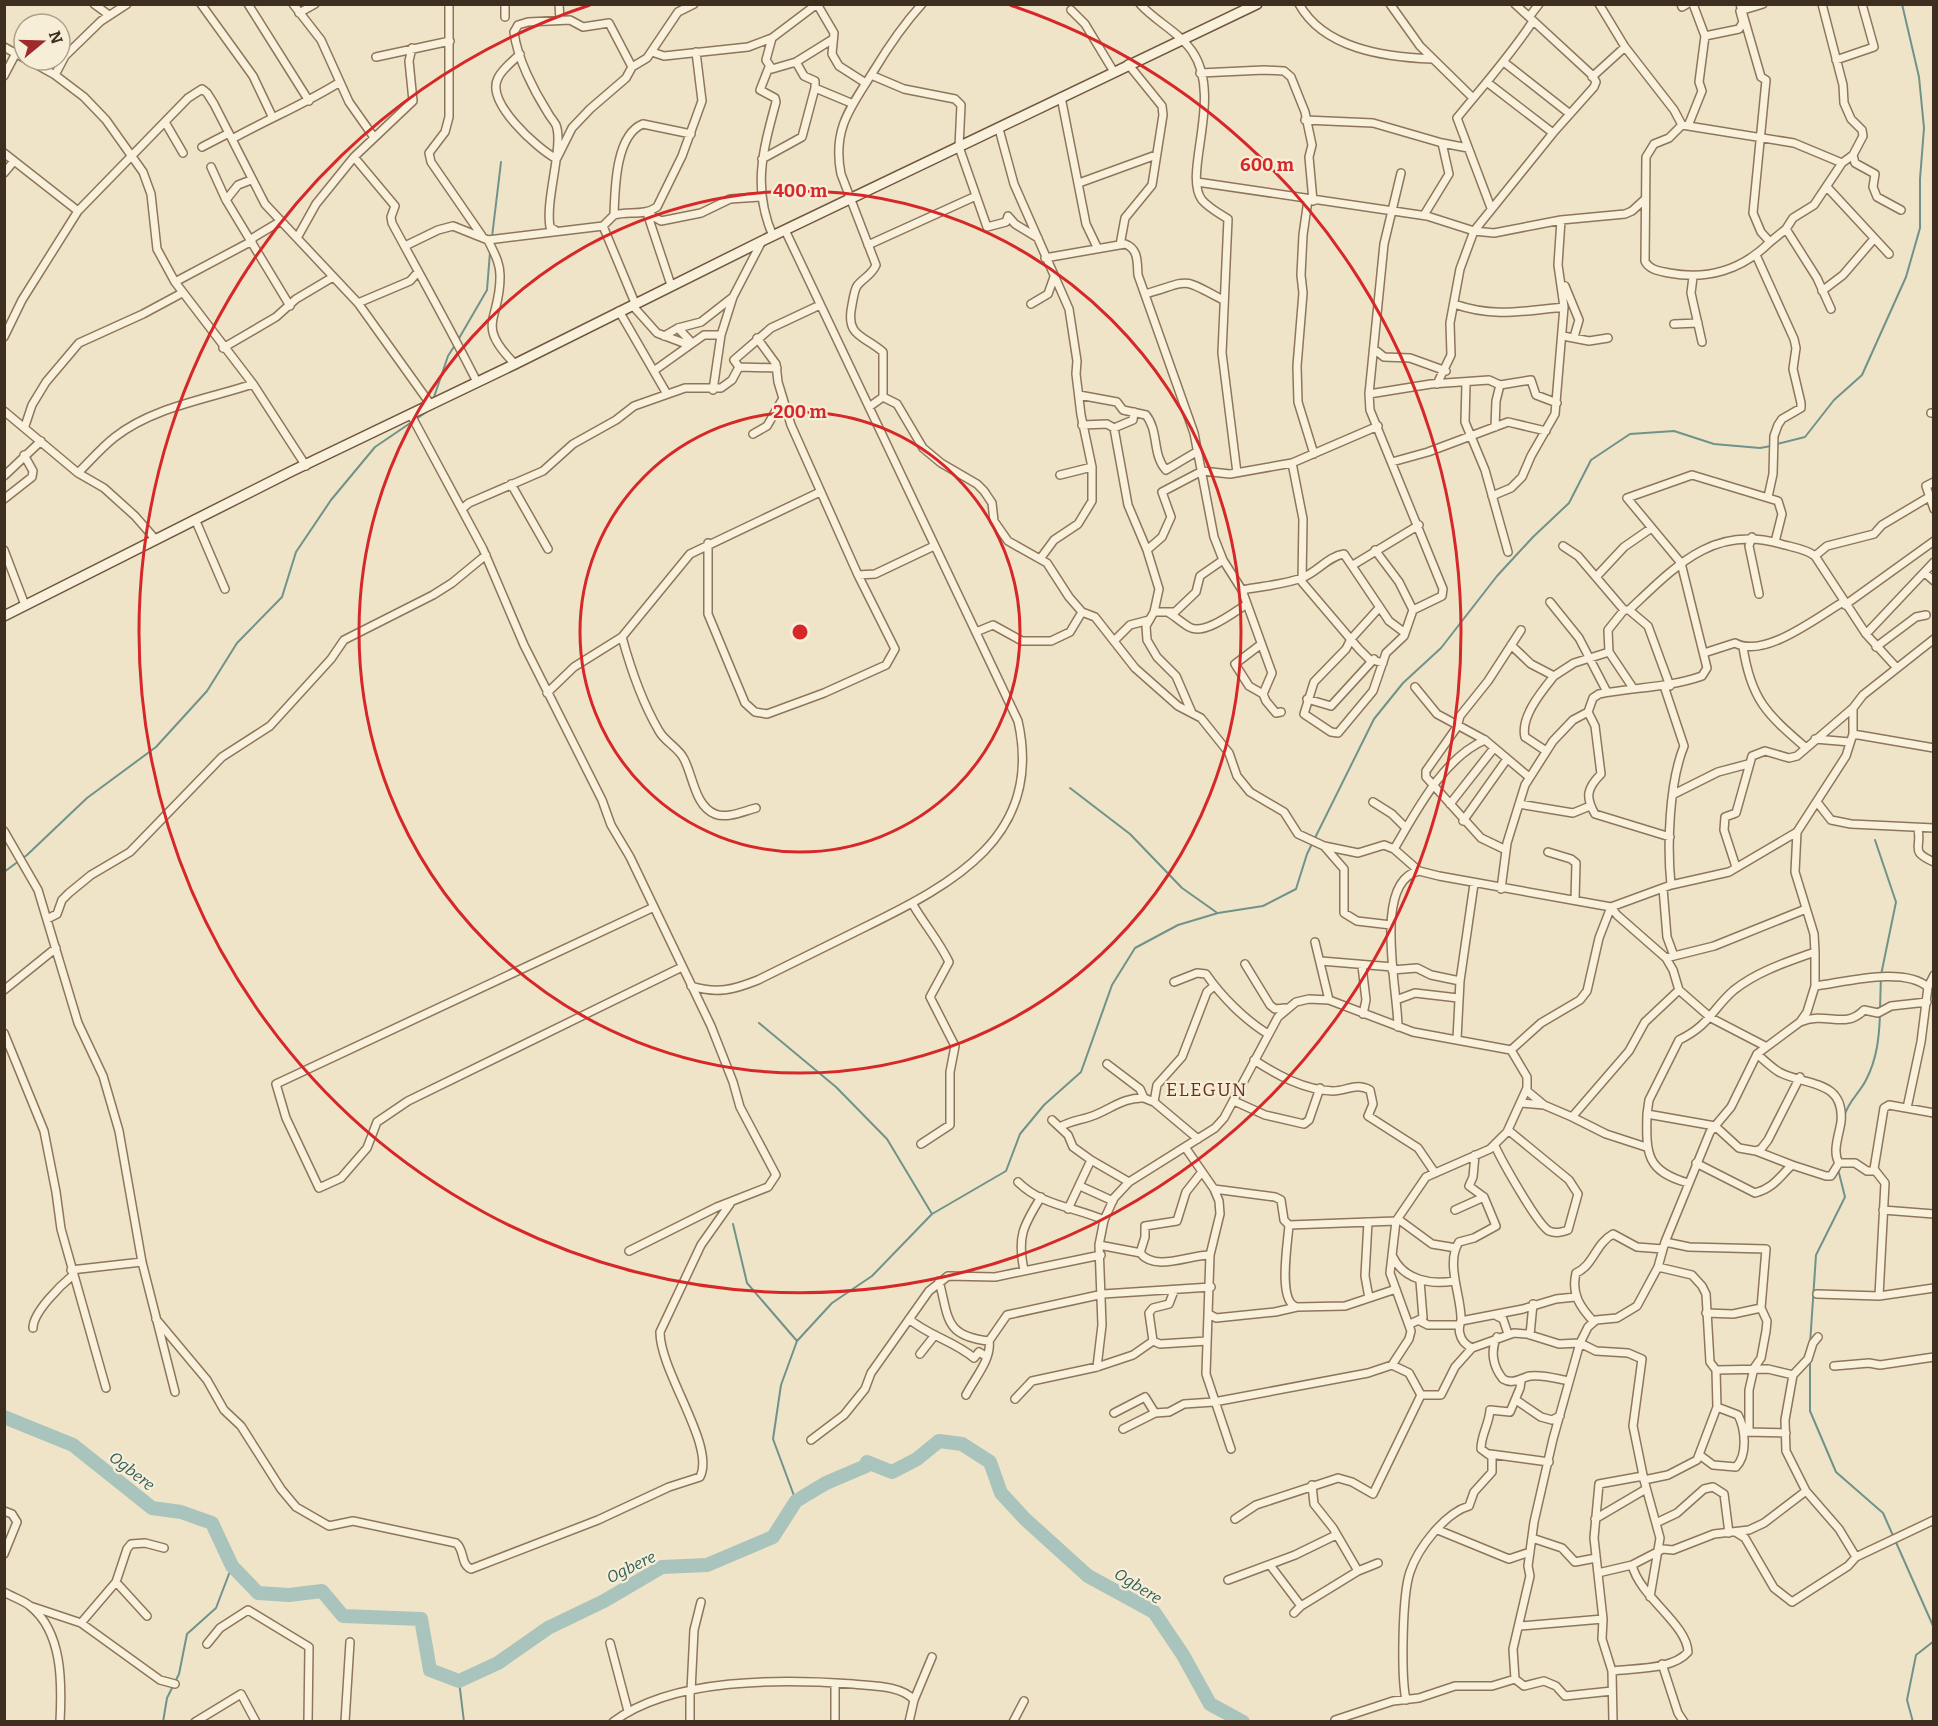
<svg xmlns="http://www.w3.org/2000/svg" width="1938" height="1726" viewBox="0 0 1938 1726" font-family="Bitter,serif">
  <rect width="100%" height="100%" fill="#f0e4c8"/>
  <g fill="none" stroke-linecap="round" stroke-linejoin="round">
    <path stroke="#6f938a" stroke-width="2" d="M492,237L501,162
      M458,340L487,290L490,252
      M433,400L448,356L455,345
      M1777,444L1805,437L1834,400L1862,375L1906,277L1920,228V179L1924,128L1919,77L1902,4
      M1070,788L1130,834L1182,888L1216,912
      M1875,840L1896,902L1881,975L1880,1009
      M4,872L27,855L87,798L156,747L207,691L237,643L282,597L296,552L331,500L375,447L428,411
      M759,1023L836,1087L887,1139L932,1214
      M1844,1117C1848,1101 1859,1094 1866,1080C1877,1059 1879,1038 1880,1015
      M733,1224L747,1283L797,1341
      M1810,1344L1816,1255L1845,1197L1838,1169
      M1810,1362V1411L1836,1472L1883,1513L1934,1628
      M796,1501L773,1439L781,1385L797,1341L832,1303L872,1276L932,1214L1006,1171L1020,1134L1044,1105L1081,1072L1112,985L1135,948L1178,925L1218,913L1263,906L1296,889L1307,854L1374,719L1403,683L1441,648L1497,576L1533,537L1569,503L1591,460L1630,434L1674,431L1714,444L1760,448L1771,446
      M459,1681L464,1722
      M163,1722L167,1698L179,1674L187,1634L216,1608L232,1566
      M1913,1722L1907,1700L1916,1655L1934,1641"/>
    <path stroke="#a9c4bc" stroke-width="14" d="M4,1417L73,1445L152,1508L181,1512L212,1523L232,1566L258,1593L289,1595L322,1591L343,1616L421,1619L430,1670L459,1681L498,1663L548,1628L604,1601L662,1567L707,1565L773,1537L796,1501L826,1483L866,1466L867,1462L892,1472L917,1459L939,1441L962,1444L990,1462L1001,1493L1025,1519L1088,1576L1154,1612L1183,1655L1210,1704L1243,1722"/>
    <g stroke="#8d765c" stroke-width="10">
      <path id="street" d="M94,4L109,15
        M201,4L253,76L272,116
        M248,4L309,101
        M293,4L321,40L349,102L373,136
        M449,4V117L445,132L429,153L431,162L482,236
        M559,4L560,20
        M817,4L834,33L832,54L839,66L864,82
        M1140,4C1155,21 1179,32 1192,51C1224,97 1182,174 1202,200C1209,208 1220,214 1228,219L1222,353L1237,473
        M1299,4C1324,49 1385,57 1432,59
        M1390,4L1420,46L1472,97
        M1599,4L1625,47L1674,110L1682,125
        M1681,4L1682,7L1687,4
        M1071,10L1085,24L1114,72
        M299,13L315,4
        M505,17V4
        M1529,17L1539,4
        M1705,36L1739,29L1743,22L1740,11L1763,4
        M772,38L766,60L772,69L796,62L833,39
        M4,47L24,58
        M652,52L664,56L748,47L772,38L817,4
        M520,54C513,61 502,69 498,78C485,102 537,148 555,158
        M376,57L450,41
        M28,60L55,75L84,97L106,120L143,172L151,194L157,249L175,282L253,384L306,466
        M1836,60L1874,47L1862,4
        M796,62L804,76L815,81V88L851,103
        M1505,63L1570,114
        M769,67L760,90L775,98L776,102C763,150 752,188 773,236
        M1200,73L1264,70L1284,71L1291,77L1305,112L1312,145L1309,157L1313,201
        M55,75L65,56L101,21L127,4
        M871,75L904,89L955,99L961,105L959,147L987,227L1006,222L1008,216L1015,224L1038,238
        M4,76L16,53
        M1592,77L1625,47
        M1488,83L1553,133
        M1061,97L1086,224L1097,247
        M1305,120L1373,123L1442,143L1468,148
        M165,122L183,153
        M1682,125L1669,138L1654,144L1646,157L1645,261C1649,270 1660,271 1669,273C1707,280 1742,270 1770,242L1761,232L1753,213L1766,80L1761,77L1740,4
        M1682,125L1794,143L1842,163
        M1688,126L1702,91L1699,82L1705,36L1693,4
        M999,129L1014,184L1069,309L1077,361L1076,374L1081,415L1092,467V501L1078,524L1054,540L1040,559
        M232,139C268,119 305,104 340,82
        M202,147L229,133
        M4,153L78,211
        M1853,155L1855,163L1875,174L1873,187L1877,197L1901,210
        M354,157L395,206L391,217L392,223C421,277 450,328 477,382
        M557,158L572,128L590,109L626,78L632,67L647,58L678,12L694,4
        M762,159L802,137L815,88
        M211,167L226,200L290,306
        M4,173L14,161
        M1401,173L1384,244L1369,394L1370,410L1443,589L1442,596L1413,610
        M1197,182L1427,216L1474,231L1494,233L1561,220L1625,214L1632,211L1644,200
        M1079,183L1156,155
        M1827,187L1889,254
        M226,200L238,185L251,180
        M1308,200L1303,235L1301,275L1303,293L1297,366L1298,402L1314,454
        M1491,208L1457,118C1483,86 1510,56 1533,21
        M647,213L661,221L701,213L730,199L760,197
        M647,213L671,285
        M614,215C615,190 615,135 643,124L691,134
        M1424,215L1449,174L1442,143
        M603,226L635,303
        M1786,229L1817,278L1831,309
        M555,230L550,227C545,199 564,146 556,125C554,121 550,117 548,113C534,91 517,58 514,32L518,25L528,22L570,20L583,27L609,23L632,67
        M297,238L316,204L354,157L413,101L409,61L412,48
        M251,239L281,221
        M488,240C493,251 500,262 500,275C501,321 474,323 515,364
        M1770,242L1786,229L1793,218L1814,205L1842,163L1853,155L1863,136L1862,130L1851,119L1844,103L1843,85L1822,4
        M868,245L976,196
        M1120,245L1125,218L1152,185L1163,115L1162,106L1128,64
        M405,246L438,230L453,226L488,240L603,226L614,215C629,211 644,216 657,207L682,156L702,101L696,52
        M1756,255L1794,339L1796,348L1793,369L1801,403V408L1782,419L1778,425L1774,436L1773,474L1768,497
        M1045,258L1125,244C1139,249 1137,263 1138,275L1194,433L1214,537L1223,560L1242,590L1272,673L1263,694
        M1693,277L1691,293L1702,342
        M175,282L252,241
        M1565,286L1579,320L1574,337
        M1822,291L1843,275L1873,240
        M1145,294C1191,281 1179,276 1223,300
        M358,303L410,281L418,272
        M1031,304L1048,294L1054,277
        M1454,304C1495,318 1522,311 1564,307
        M632,305L657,333L689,345
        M619,311L667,394
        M1674,324L1698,323
        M678,328L692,343
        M664,336L678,328L701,322L733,297
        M1563,336L1589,341L1608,338
        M4,337L22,300L78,211L188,98L202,89L207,93L214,104L265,204L358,303L431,405
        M757,338L776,364L778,382L791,425L858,575L875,574L934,546
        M223,348L276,317L296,299L333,277
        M1374,349L1384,357L1410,358L1446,371
        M739,367L777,368
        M655,370L704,335H721
        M1466,383L1465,422L1485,470L1508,552
        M1437,384L1451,355L1450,323L1460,269L1474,231L1553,133L1594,87L1596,82L1592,75L1515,4
        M713,390L721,335L733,297L762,241
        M1369,394L1431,384L1489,380L1500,385L1531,380L1536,395L1557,403
        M1079,395L1117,402L1123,410L1146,415C1159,431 1152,455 1166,470L1198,451
        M883,397L897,404L923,448L941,463L977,484L984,491L992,503L994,521L1008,541L1047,563L1069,597L1082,612L1095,617L1135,668L1178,706L1201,718L1229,753L1237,776L1250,792L1284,812L1298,834L1324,846L1358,853L1384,845L1394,849L1419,871L1439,876L1611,907L1671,885L1729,872L1797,832
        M869,407L883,397V352C864,335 845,337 852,305C853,300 854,291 857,286C863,278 872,275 876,265L841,174C832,129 851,107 873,72C888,47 902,26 922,4
        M4,411L78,473L104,488L135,516L156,540
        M1931,413H1934
        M411,415L483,549L524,645L602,800L611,825L630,857L711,1026L733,1082L740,1107L776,1175L768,1187L717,1207L629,1251
        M1082,425L1107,424L1114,428L1128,505L1147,550
        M25,426L32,405L46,382L79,343L143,314L182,293
        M1495,427L1496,401L1500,385
        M1114,428L1133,420L1134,412
        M753,434L767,426L782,400
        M1392,462L1428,452L1508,422L1546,431
        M1292,463L1303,519L1302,582L1359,649L1369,659L1383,663
        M78,473C90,461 102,447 115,437C153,407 208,399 253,384
        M1060,475L1092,467
        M4,476L41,441
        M1934,482L1926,486L1934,509
        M511,484L548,549
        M1492,496L1511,488L1522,477L1531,456L1555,414L1564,307L1558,265L1561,220
        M4,499L32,477L33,471L24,455
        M462,509L469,503L543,471L573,444L616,420L634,406L685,388H721L732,380L739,367L734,360L771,328L820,305
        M195,519L225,589
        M1752,537L1749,546L1759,594
        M708,543V614L745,703L755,712L767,714L824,693L886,665L895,649L858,575
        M1563,546L1578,556L1624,610H1629L1648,626L1670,686
        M4,550L25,605
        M1375,550L1399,582L1413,610L1404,636L1386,653L1373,691L1338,733L1331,732L1304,714L1314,682L1346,649L1351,639L1379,608
        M1815,556L1827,546L1874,534L1882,525L1929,497
        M1353,565L1419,525
        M1925,573L1934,581
        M1597,576L1624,547L1650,529
        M1242,590C1261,586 1285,585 1304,577C1318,571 1329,556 1344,554L1389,621L1405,633
        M1550,602L1579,638L1607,692
        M1845,605L1934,541
        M1629,610C1675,567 1713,524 1781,544C1791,547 1807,549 1815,556L1866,634L1896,667
        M1154,612H1175L1196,592L1200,576L1223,560
        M1169,613C1176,617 1182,623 1189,627C1204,636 1234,612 1247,604
        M976,632L993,625L1022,641H1051L1070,632L1082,612
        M1866,634L1934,562
        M622,637C631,670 642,702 659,731C665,742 679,748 684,759C693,776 695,806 715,814C727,819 744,811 756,808
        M1114,641L1130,625L1149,620
        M1260,645L1235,664L1249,686L1263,694L1266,701L1276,713L1281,712
        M1511,645L1531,664L1554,676L1574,663L1609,652L1608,630L1624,610
        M1743,647C1751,700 1767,714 1805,747
        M1876,647L1916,617L1926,615
        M1609,652L1633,688
        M1704,653L1735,643C1764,659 1816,618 1843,602
        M1664,686L1684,746C1669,783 1667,846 1671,885
        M1415,687L1437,714L1485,740L1529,777
        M547,693L574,667L622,637L690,554L820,492
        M1307,699L1331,706L1374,659
        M1588,712L1595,726L1601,774C1587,788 1585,797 1595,814L1670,837
        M1192,713L1176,676L1157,657L1147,640L1146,626L1154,612L1159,589L1147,550L1162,537L1171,517L1162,492L1202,471L1230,474L1292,463L1378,426
        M1853,734L1934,748
        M1815,739L1850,742
        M1546,751L1525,737C1520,717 1542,691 1554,676
        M1674,794L1718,772L1748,764
        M1373,802L1392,814L1406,828
        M1817,802L1831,820L1851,824L1934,828
        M1450,804L1494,748
        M1519,804L1573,813L1590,806
        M1463,821L1507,759
        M1918,829C1922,849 1909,851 1934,862
        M4,831L38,890L78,1023L103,1076L119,1131L142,1262L175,1392
        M1324,846L1344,869V913L1357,921L1391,925
        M1394,849C1416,812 1443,758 1485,740
        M1506,850L1481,838L1426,777V771L1457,727L1460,716L1488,681L1521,630
        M1548,852L1571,859L1576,863L1575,900
        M1736,867L1724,830L1725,817L1736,813L1752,756L1765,751L1789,758L1797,756L1853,708
        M1663,888L1667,937L1674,956
        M1501,889L1507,843L1525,785L1553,741L1573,720L1588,712L1593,698L1599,694C1634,687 1668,688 1702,676L1707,668L1681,563L1627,498L1692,475L1778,501L1782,514L1775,542
        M912,903C924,924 939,941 949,962L930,997L955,1046L950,1072V1125L921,1144
        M654,907L276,1084L286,1118L319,1188L341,1178L367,1148L377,1122L408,1101L682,967
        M1611,907L1617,915L1666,958L1673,970L1679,990L1711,1018L1765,1046
        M47,919L57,914L62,900L69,893L91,875L130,852L222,757L270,726L331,659L344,640L433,595L452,583L486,555
        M1315,942L1329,1000
        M1666,958L1714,946L1806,909
        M1321,961L1393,967
        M1245,964L1270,1005L1275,1009L1285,1008
        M1362,966L1366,1000L1363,1014
        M1392,970L1417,968L1431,975L1460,981
        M1174,982L1197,973L1206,974C1222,997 1245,1020 1268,1034
        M691,986C717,994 733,990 758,980C794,962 829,945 865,927C953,884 1044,836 1018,721L785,230
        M1815,986C1846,982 1903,966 1928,987
        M4,990L56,948
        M1396,1000L1415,993L1458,998
        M1800,1022C1827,1011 1845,1030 1864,1010L1878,1013L1891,1006L1927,1002
        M1398,1027C1398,991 1372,881 1419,871
        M4,1033L44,1131L56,1192L61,1229L106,1388
        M1457,1039L1460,981L1474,884
        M1511,1050L1541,1023L1580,1000L1587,991L1599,938L1611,907
        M1254,1060C1277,1075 1304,1090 1333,1091C1347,1091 1356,1082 1370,1090L1373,1104L1368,1116L1418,1148L1435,1173
        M1107,1064L1140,1089L1144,1098L1154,1102L1198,1139
        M1526,1090L1544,1105L1572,1117L1629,1051L1645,1022L1679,990
        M1234,1101L1265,1115L1304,1124L1309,1120L1320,1088
        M1154,1102L1157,1085L1182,1057L1207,992L1214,986
        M1521,1103L1544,1105
        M1907,1108L1921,1042L1928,987L1934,975
        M1647,1114L1649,1100L1679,1040C1710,1025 1712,1009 1734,990C1758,971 1787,962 1815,952
        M1572,1117L1606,1134L1646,1147
        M1052,1120L1068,1135L1073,1147L1091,1160L1129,1182
        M1060,1127C1072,1120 1083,1120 1095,1115C1112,1108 1125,1097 1144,1098
        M1495,1146C1502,1161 1537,1224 1549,1231C1556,1234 1562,1232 1568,1230L1578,1194L1569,1180L1508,1130
        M1185,1147L1214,1189L1219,1201L1220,1214L1210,1255L1206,1374L1231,1449
        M1756,1151L1792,1165
        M1696,1163L1755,1193C1774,1188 1779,1177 1792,1165L1826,1176H1831L1839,1163C1832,1152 1839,1135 1841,1122C1845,1079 1805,1086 1779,1072C1771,1067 1764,1060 1757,1054
        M1839,1163H1855L1867,1171H1875
        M1201,1173L1186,1192L1177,1221L1145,1226V1237L1140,1253C1156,1272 1188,1255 1210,1255
        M1018,1182C1042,1206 1075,1207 1104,1220
        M1688,1183C1646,1171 1646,1154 1647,1114L1715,1126L1739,1148L1756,1151L1761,1149L1768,1140L1800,1077
        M1080,1186L1113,1201
        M1214,1189L1275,1197L1281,1200L1284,1220L1289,1225C1288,1242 1277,1303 1297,1307
        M1068,1209L1091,1160
        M1455,1210L1484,1197
        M1883,1210L1934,1214
        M1398,1219L1432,1244L1456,1248
        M1368,1222L1365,1276L1369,1298
        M1289,1225L1396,1221
        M1665,1242L1689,1247L1766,1249L1761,1308L1767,1321L1766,1331L1761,1358L1754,1368L1749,1390V1432
        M1099,1245L1141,1253
        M1393,1257C1404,1280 1431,1285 1454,1281
        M71,1270L142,1262
        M1024,1270C1017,1237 1023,1226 1041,1197
        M939,1281C949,1318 944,1336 989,1341
        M1817,1294L1879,1296L1934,1288
        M1879,1296L1885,1183L1874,1169L1884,1108L1889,1105L1934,1113
        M1706,1313L1733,1314L1761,1308
        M1209,1314L1216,1318L1275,1312L1297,1307L1345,1306L1396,1289
        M1495,1315L1503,1319L1508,1334
        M156,1319L207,1380L224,1410L241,1426L281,1489L296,1507L329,1526L353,1521L456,1543C465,1550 460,1564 471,1569L598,1520L669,1487L700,1477C716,1446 660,1372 660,1332L701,1245L730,1204
        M909,1319C929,1336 954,1341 974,1358L979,1352L987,1357
        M1420,1321L1428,1325H1459
        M1461,1321L1523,1309L1556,1299L1575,1297
        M1594,1322C1580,1307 1571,1294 1576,1273C1594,1265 1595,1244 1613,1234L1637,1247L1663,1249
        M1410,1324L1423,1318L1420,1281
        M33,1328C33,1312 61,1285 73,1275
        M1530,1335L1533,1304
        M1497,1337C1490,1351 1493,1367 1503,1379C1513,1385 1520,1378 1530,1376C1543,1374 1557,1379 1569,1381
        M1818,1337L1813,1343L1808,1359L1793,1375L1785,1420L1786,1451L1806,1491L1839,1529L1856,1557
        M1153,1341L1149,1313L1153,1308L1169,1304L1174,1291
        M1472,1348C1466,1345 1461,1340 1460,1334C1458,1329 1460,1325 1461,1320C1462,1298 1445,1263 1459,1242L1474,1238L1496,1226L1484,1197L1469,1186L1473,1177L1475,1155
        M920,1354L935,1335
        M1834,1366L1869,1363L1880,1365L1934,1357
        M1097,1367L1102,1325L1099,1245L1104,1220L1114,1198L1129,1182L1215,1128L1224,1118L1278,1017L1296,1002L1309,999L1329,1000L1413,1032L1511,1050L1527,1077V1088L1507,1132L1490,1149L1426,1177L1396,1221L1390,1273L1411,1331L1409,1339L1392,1365L1368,1373L1214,1402L1184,1404L1169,1412L1155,1413L1123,1429
        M1716,1370L1768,1369L1793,1375
        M966,1395C974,1379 992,1359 989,1341L1007,1315L1103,1294L1211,1287
        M1421,1395H1441L1455,1367L1472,1348L1514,1333L1527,1334L1559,1344L1580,1343L1596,1351L1628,1353L1642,1359L1633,1426L1644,1480L1660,1538L1650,1597
        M1015,1399L1032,1381L1097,1367L1133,1355L1153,1341L1160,1344L1207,1341
        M1516,1400L1541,1417L1552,1420L1560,1416
        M1114,1413L1145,1397L1155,1413
        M1745,1432L1786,1433
        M811,1440L844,1415L865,1389L871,1373L929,1291L948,1276L995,1277L1101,1255
        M1490,1454L1549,1462
        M1701,1456L1713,1465L1736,1467C1748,1455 1745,1428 1738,1415L1717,1407
        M1644,1480L1668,1475L1697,1460L1717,1407L1716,1370L1710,1362L1706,1294L1702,1286L1692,1275L1658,1267
        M1312,1485L1314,1504L1333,1528L1358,1571
        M4,1511L12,1514L17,1522L4,1554
        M1235,1519L1256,1505L1338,1478L1352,1482L1373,1494L1421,1395L1409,1373L1392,1365
        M1595,1519L1646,1489
        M1656,1523L1677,1513L1704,1489L1713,1487L1724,1494L1729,1533
        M1438,1530L1504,1557L1509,1559L1530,1552
        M1737,1533L1745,1538L1774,1588L1792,1602L1848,1566L1856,1557L1934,1520
        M1532,1538L1562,1548L1575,1562L1596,1558
        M1270,1565L1301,1606
        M1598,1573L1632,1565L1663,1549L1673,1550L1714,1534L1749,1530L1764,1523L1806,1491
        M1228,1580L1295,1555L1336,1535
        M116,1582L147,1616
        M4,1592C12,1597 23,1600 30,1606C63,1632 62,1684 60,1722
        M30,1606L81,1623L160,1680L175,1684
        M1294,1613L1301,1606L1358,1571L1378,1563
        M81,1623L116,1582L127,1549L131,1544L145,1543L164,1548
        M1520,1626L1603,1619
        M610,1643L628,1711
        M207,1644L220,1628L248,1610L309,1647L308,1722
        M1662,1664L1678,1713L1684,1722
        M1612,1671C1634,1668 1673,1670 1688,1652C1687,1624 1640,1597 1632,1565
        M690,1691V1722
        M691,1691L694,1630L701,1602
        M1612,1691L1565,1696L1556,1686L1544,1681L1524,1686L1515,1679L1513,1649L1530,1576L1528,1566L1534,1522L1553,1439L1580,1343L1588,1327L1596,1320L1617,1318L1637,1306L1658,1267L1665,1242L1710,1132L1731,1107L1757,1054L1800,1022L1807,1012L1815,986V952L1814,934L1795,872L1797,832L1846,756L1853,734V708L1863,695L1934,639
        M1406,1700C1401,1676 1402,1595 1410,1572C1418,1548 1445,1513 1469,1506L1474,1492L1492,1472V1457L1481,1449C1481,1434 1489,1425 1490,1410L1510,1412L1520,1388L1521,1381
        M1335,1720L1393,1701L1419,1698L1455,1686H1492L1515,1679
        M195,1722L241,1694L256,1722
        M345,1722L350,1642
        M613,1722C673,1677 782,1679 853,1684C871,1686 901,1685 914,1700
        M835,1722V1683
        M909,1722L914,1700L932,1657
        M1013,1722L1024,1701
        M1613,1722L1612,1671L1602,1639L1603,1619L1594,1538L1599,1484L1643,1476"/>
    </g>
    <g stroke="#6f573f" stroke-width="12">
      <path id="secondary" d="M4,616L292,471L515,364L762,241L1257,4"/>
    </g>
    <use href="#street" stroke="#faf1dc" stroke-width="7"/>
    <use href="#secondary" stroke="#faf1dc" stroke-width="9"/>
  </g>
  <g fill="none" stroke="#d62828" stroke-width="3">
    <circle cx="800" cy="632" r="220"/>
    <circle cx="800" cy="632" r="441"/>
    <path d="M1010 5A661 661 0 1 1 590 5"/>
  </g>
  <g text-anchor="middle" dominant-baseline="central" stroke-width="4.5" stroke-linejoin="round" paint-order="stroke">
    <g font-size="16" font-style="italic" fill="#2f5d5a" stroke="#f7eed8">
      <text transform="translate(132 1471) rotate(38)">Ogbere</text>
      <text transform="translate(631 1567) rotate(-26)">Ogbere</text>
      <text transform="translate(1138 1586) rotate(32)">Ogbere</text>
    </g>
    <g font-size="18" letter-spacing="1.5" fill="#6b2e1e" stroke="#f7eed8">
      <text x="1207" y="1090">ELEGUN</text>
    </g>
  </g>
  <circle cx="800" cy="632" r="9" fill="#d62828" stroke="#f7eed8" stroke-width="3"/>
  <g font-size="18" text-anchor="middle" font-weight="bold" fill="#d62828" stroke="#f7eed8" stroke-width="4.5" stroke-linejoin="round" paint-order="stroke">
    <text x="1267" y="171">600 m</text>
    <text x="800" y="197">400 m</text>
    <text x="800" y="418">200 m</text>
  </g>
  <rect width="1938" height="1726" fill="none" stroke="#3d2e20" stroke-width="12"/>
  <g transform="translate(42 42) rotate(71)"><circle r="28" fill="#f7eed8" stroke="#ada18e" stroke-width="1.5"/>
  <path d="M0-4.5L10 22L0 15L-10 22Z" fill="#9e2a2b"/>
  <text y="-9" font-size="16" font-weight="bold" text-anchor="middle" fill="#3d2e20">N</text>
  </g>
</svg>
